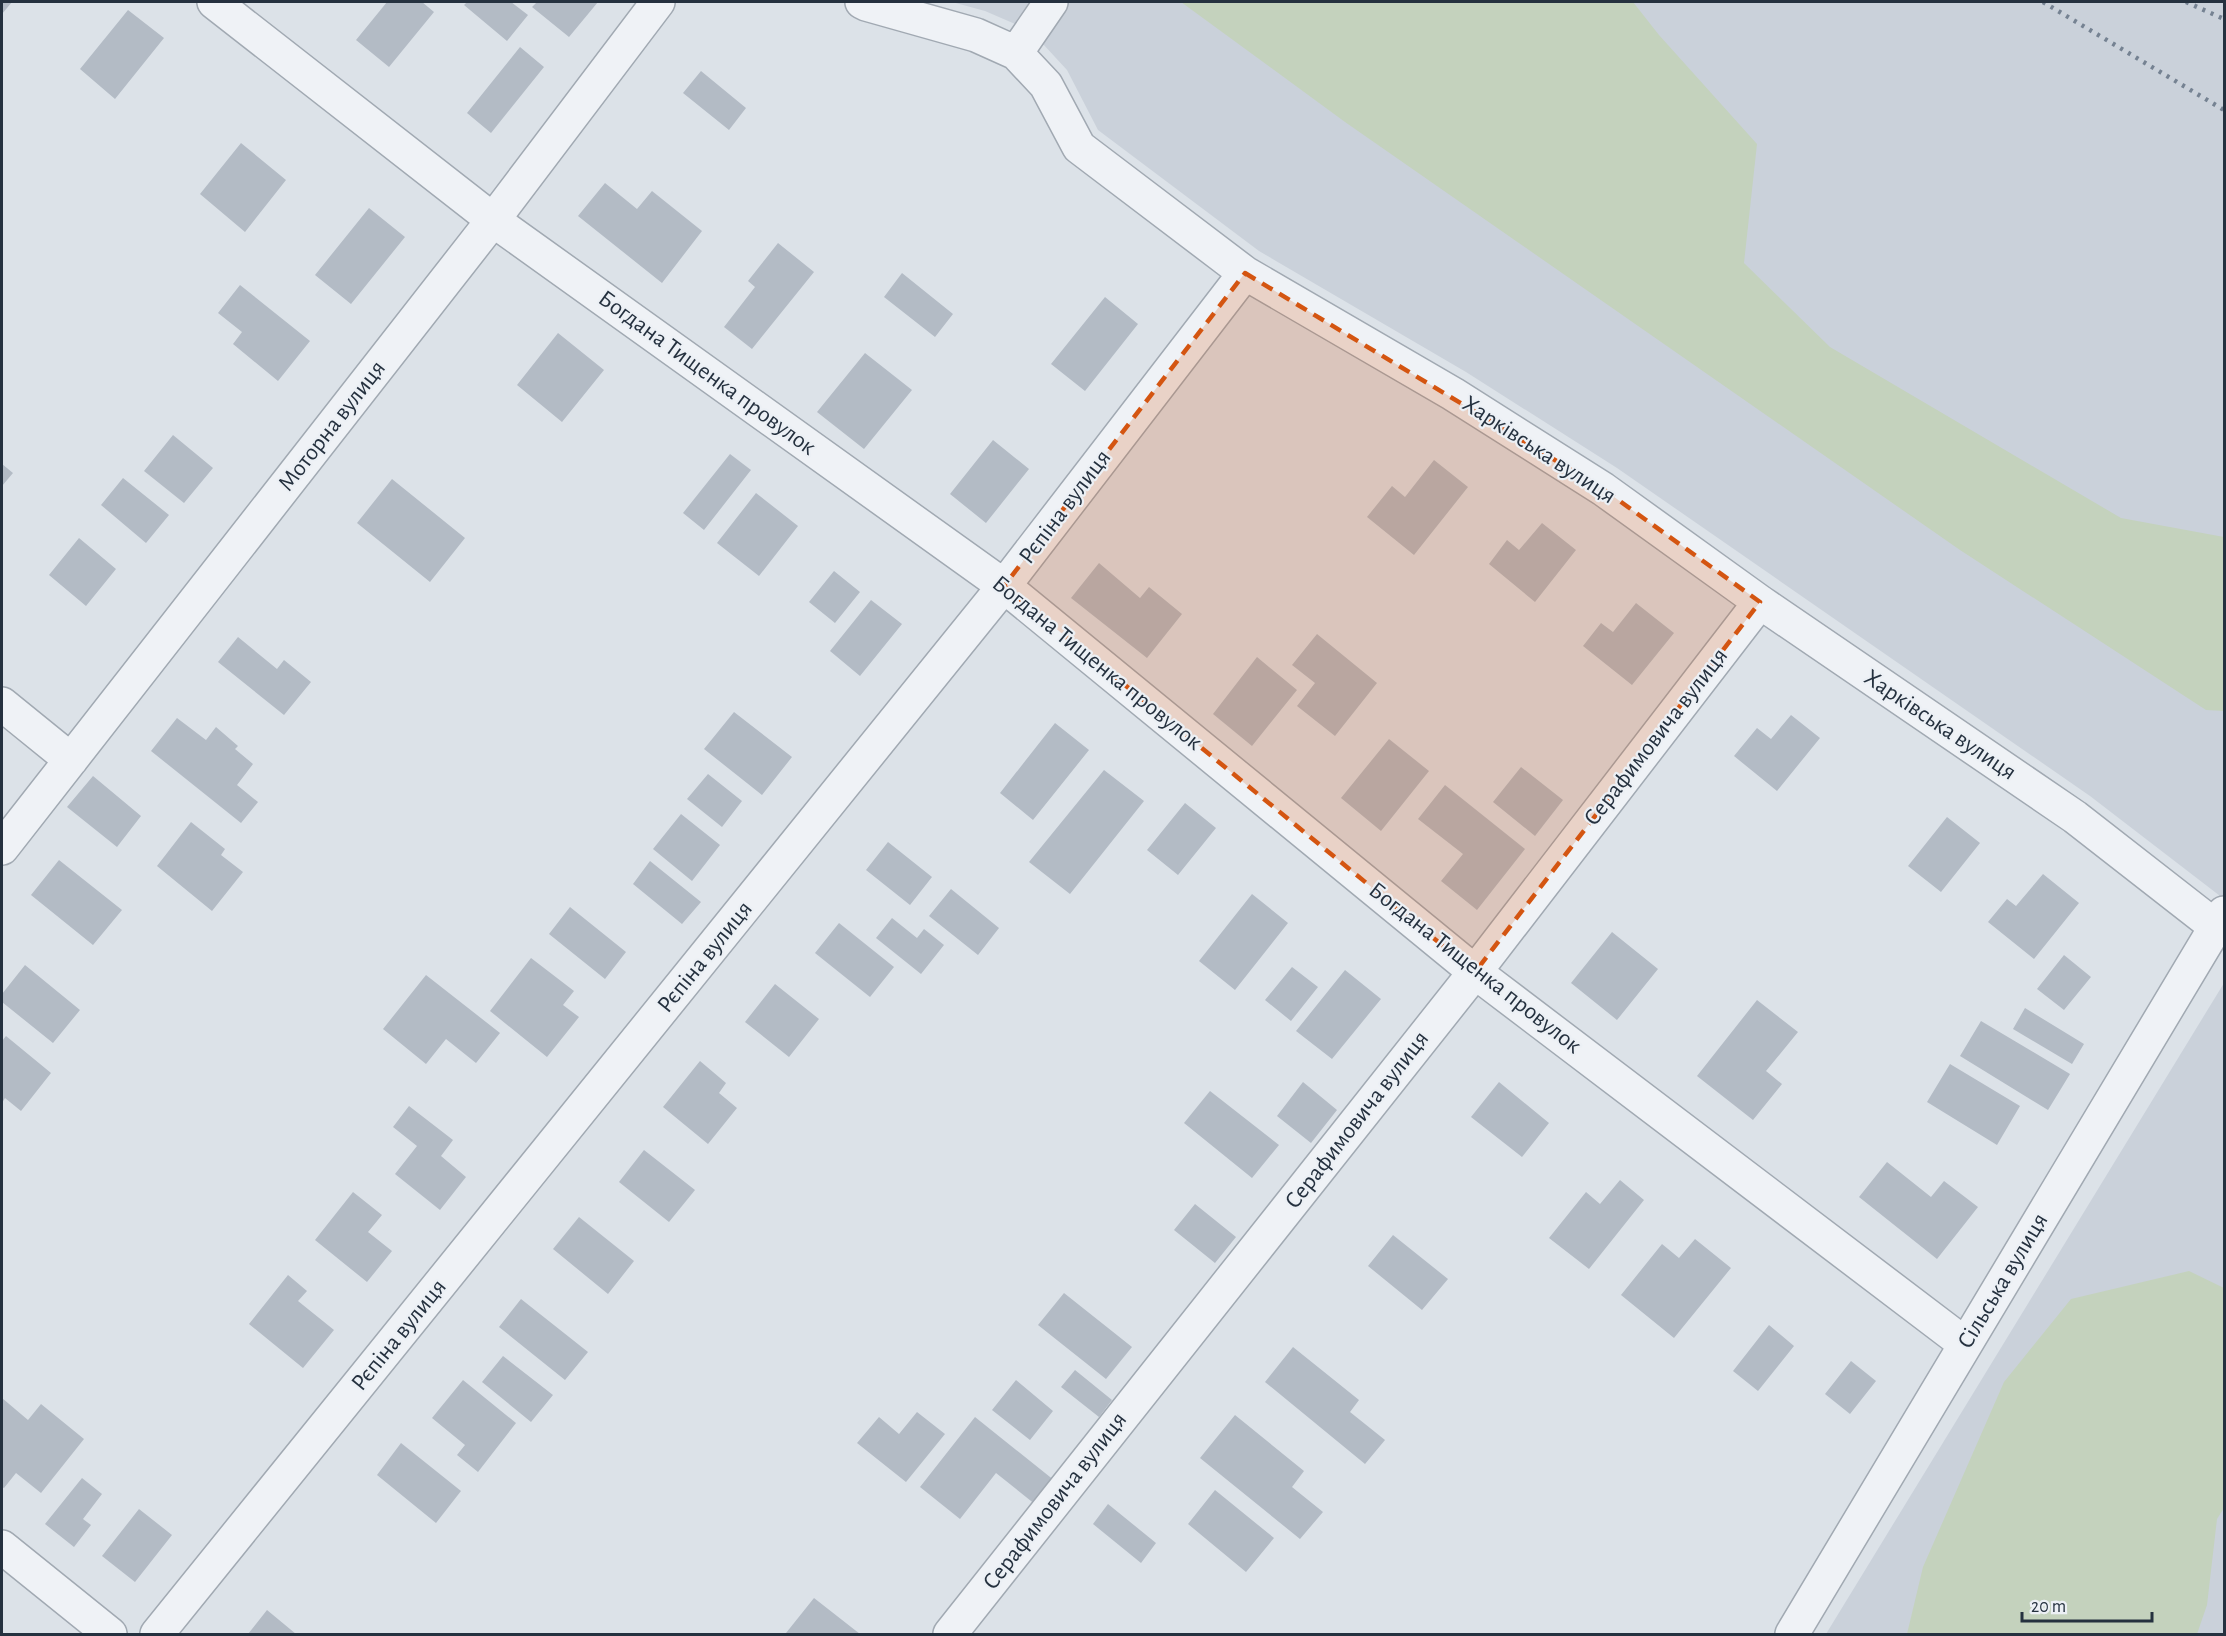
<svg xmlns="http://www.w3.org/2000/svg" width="2226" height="1636" viewBox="0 0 2226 1636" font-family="'Alegreya Sans',sans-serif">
  <rect width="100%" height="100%" fill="#dce2e8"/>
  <path fill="#cad1da" d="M952,2H2224V899L2090,796L1617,468L1466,372L1259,251L1098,130L1067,70L1031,31L985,11Z
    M2224,983V1634H1826Z"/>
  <path fill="#c4d2bd" d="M1181,2H1633L1659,35L1757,144L1744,263L1830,347L2121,518L2224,537V711L2206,710L1960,550L1345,122Z
    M2189,1271L2224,1288V1508L2217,1519L2207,1605L2197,1634H1907L1923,1567L2004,1382L2071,1299Z"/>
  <path fill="#b3bbc5" d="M2,2H12L2,14Z
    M387,2H422L434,12L389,67L356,40Z
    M467,2H511L528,15L507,41L464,5Z
    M537,2H598L569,37L532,7Z
    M128,10L164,38L115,99L80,69Z
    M520,47L544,67L491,133L467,113Z
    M701,71L746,108L729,130L683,93Z
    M241,143L286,180L245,232L200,194Z
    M605,183L637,209L652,191L702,231L662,283L578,216Z
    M369,208L405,237L351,304L315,275Z
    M778,243L814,272L752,349L724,327L755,287L748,281Z
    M902,273L953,314L935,337L884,297Z
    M240,285L310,341L278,381L233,344L242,332L218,313Z
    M1105,297L1138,324L1085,391L1051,364Z
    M558,333L604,370L562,422L517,385Z
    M865,353L912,390L864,449L817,412Z
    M173,435L213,468L184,503L144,471Z
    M993,440L1029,469L986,523L950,494Z
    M730,454L751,470L704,530L683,513Z
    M1434,460L1468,487L1414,555L1367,517L1392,486L1405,497Z
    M2,464L13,473L2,486Z
    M123,478L169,515L146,543L101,505Z
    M392,479L465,538L430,582L357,523Z
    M756,493L798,526L759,576L717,543Z
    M1542,523L1576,550L1535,602L1489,564L1507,540L1519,550Z
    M79,538L116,569L86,606L49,575Z
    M1099,563L1140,598L1149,587L1182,614L1147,658L1071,598Z
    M834,571L860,592L835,623L809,602Z
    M871,600L902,624L860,676L830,651Z
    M1636,603L1674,633L1632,685L1583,646L1601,623L1613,632Z
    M1317,634L1377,683L1335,736L1297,706L1315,683L1292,665Z
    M238,637L277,669L284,660L311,682L284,715L218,662Z
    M1257,657L1297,690L1252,746L1213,714Z
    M734,712L792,757L762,795L704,749Z
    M1791,715L1820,738L1777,791L1734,756L1757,728L1771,739Z
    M177,718L206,740L216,727L238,746L235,749L253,764L237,785L258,802L241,823L151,751Z
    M1055,723L1089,750L1033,820L1000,793Z
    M1389,739L1429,771L1381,831L1341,798Z
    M1521,767L1563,800L1535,836L1493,802Z
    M1104,770L1144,801L1070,894L1029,862Z
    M708,774L742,801L722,827L687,799Z
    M93,776L141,816L117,847L67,807Z
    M1445,785L1525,849L1477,910L1441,881L1463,854L1418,819Z
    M1185,803L1216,828L1178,875L1147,850Z
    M681,814L720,845L692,881L653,849Z
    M1947,817L1980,843L1941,892L1908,866Z
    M191,822L225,849L221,855L243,872L212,911L157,866Z
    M888,842L932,877L910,905L866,870Z
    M59,860L122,910L93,945L31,895Z
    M650,861L701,902L682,924L633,884Z
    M2043,874L2079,903L2034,959L1988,922L2007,899L2016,906Z
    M951,889L999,928L978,955L929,916Z
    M1252,894L1288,923L1235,990L1199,961Z
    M570,907L626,952L605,979L549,934Z
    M892,918L917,938L924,929L944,945L921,974L876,938Z
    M839,923L894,967L870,997L815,953Z
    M1612,932L1658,969L1617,1020L1571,983Z
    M2064,955L2091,977L2064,1010L2037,989Z
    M531,958L574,991L563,1005L579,1017L547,1057L490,1011Z
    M25,965L80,1010L53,1043L2,1002V994Z
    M1292,967L1318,987L1291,1021L1265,1000Z
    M1345,970L1381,999L1332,1059L1296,1031Z
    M426,975L500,1033L476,1063L446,1039L426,1064L383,1029Z
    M775,984L819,1019L789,1057L745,1022Z
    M1757,1000L1798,1032L1766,1071L1782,1084L1753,1120L1697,1076Z
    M2025,1008L2084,1044L2072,1064L2013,1029Z
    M1981,1021L2070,1074L2048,1110L1960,1056Z
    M6,1036L51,1073L21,1111L5,1098L2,1103V1041Z
    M700,1061L726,1083L719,1093L737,1108L708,1144L663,1107Z
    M1950,1064L2020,1106L1997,1145L1927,1102Z
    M1303,1082L1337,1110L1311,1143L1277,1116Z
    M1499,1082L1549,1123L1522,1157L1471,1117Z
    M1210,1091L1279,1145L1252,1178L1184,1123Z
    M409,1106L453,1140L441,1156L466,1177L440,1210L395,1174L417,1146L393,1127Z
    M644,1150L695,1190L669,1222L619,1182Z
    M1887,1162L1931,1197L1944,1181L1978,1207L1937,1259L1859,1197Z
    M1620,1180L1644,1200L1589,1269L1549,1238L1586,1192L1600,1204Z
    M353,1192L382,1215L368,1232L392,1251L367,1282L315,1240Z
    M1195,1204L1236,1237L1215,1263L1174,1230Z
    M579,1217L634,1261L608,1294L553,1249Z
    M1393,1235L1448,1279L1422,1310L1368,1266Z
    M1695,1239L1731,1268L1674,1338L1621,1295L1662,1244L1679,1258Z
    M288,1275L307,1291L298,1301L334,1330L303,1368L249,1324Z
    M1064,1293L1132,1347L1106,1379L1038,1325Z
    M521,1299L588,1352L565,1380L499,1327Z
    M1769,1325L1794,1346L1758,1391L1733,1371Z
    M1293,1347L1359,1400L1350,1412L1385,1440L1365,1464L1265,1382Z
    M503,1356L553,1395L531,1422L482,1382Z
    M1851,1361L1876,1381L1850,1414L1825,1394Z
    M1075,1370L1112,1400L1099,1417L1061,1387Z
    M463,1380L516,1423L478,1472L457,1455L465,1445L432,1418Z
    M1016,1380L1053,1411L1030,1440L992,1410Z
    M2,1398L28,1420L41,1404L84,1439L41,1493L16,1473L4,1488L2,1487Z
    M917,1412L945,1434L906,1482L857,1443L879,1417L899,1434Z
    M1235,1415L1304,1471L1292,1487L1323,1512L1300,1539L1200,1458Z
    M975,1417L1055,1481L1036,1505L996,1473L960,1519L920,1487Z
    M401,1443L461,1491L436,1523L377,1475Z
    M82,1478L102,1494L83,1519L91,1525L74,1547L45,1524Z
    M1215,1490L1274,1538L1246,1572L1188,1524Z
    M1108,1504L1156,1543L1141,1563L1093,1524Z
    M139,1509L172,1535L135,1582L102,1556Z
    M814,1598L860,1634H788L786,1633Z
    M267,1610L296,1634H248Z"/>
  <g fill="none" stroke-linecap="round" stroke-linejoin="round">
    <g stroke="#a1a9b2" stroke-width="36">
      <path id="minor" d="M214,2L493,220L1004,586L1475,972L1965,1344
        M862,2L866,4L976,35L1016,53L1046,85L1079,147L1245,273L1453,394L1603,489L1760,602L2075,817L2216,927
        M1016,53L1051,2
        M2,704L71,760
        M2,848L493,220L658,2
        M2,1547L110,1634
        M157,1634L1004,586L1245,273
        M950,1634L1475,972L1760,602
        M1792,1634L2224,913"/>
    </g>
    <use href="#minor" stroke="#eff2f6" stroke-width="33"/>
    <path stroke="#758292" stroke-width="4.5" stroke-dasharray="3 6" stroke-linecap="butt" d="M2043,2L2224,110
      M2186,2L2224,19"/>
  </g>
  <path fill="#d45511" fill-opacity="0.2" stroke="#d45511" stroke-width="4.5" stroke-dasharray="12 8" stroke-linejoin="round" d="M1245,273L1603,489L1760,602L1475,972L1004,586Z"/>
  <g text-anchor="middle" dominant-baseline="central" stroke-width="4.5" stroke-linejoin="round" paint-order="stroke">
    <g font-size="24" fill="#25313f" stroke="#ecf0f5">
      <text transform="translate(707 373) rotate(36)">Богдана Тищенка провулок</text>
      <text transform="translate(332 426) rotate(-52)">Моторна вулиця</text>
      <text transform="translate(1539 450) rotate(33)">Харківська вулиця</text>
      <text transform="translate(1065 507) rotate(-53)">Рєпіна вулиця</text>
      <text transform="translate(1097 663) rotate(39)">Богдана Тищенка провулок</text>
      <text transform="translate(1940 725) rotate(34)">Харківська вулиця</text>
      <text transform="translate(1656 737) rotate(-52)">Серафимовича вулиця</text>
      <text transform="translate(705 957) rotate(-51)">Рєпіна вулиця</text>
      <text transform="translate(1475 968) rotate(38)">Богдана Тищенка провулок</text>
      <text transform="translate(1357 1120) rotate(-52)">Серафимовича вулиця</text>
      <text transform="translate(2003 1281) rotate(-59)">Сільська вулиця</text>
      <text transform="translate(399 1335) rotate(-51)">Рєпіна вулиця</text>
      <text transform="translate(1055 1501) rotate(-52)">Серафимовича вулиця</text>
    </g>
  </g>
  <rect width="2226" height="1636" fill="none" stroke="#25313f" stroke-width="6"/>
  <path d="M2022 1612v9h130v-9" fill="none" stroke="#25313f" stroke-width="3"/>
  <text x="2031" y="1612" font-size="18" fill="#25313f" stroke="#ecf0f5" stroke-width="4.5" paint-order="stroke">20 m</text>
</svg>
